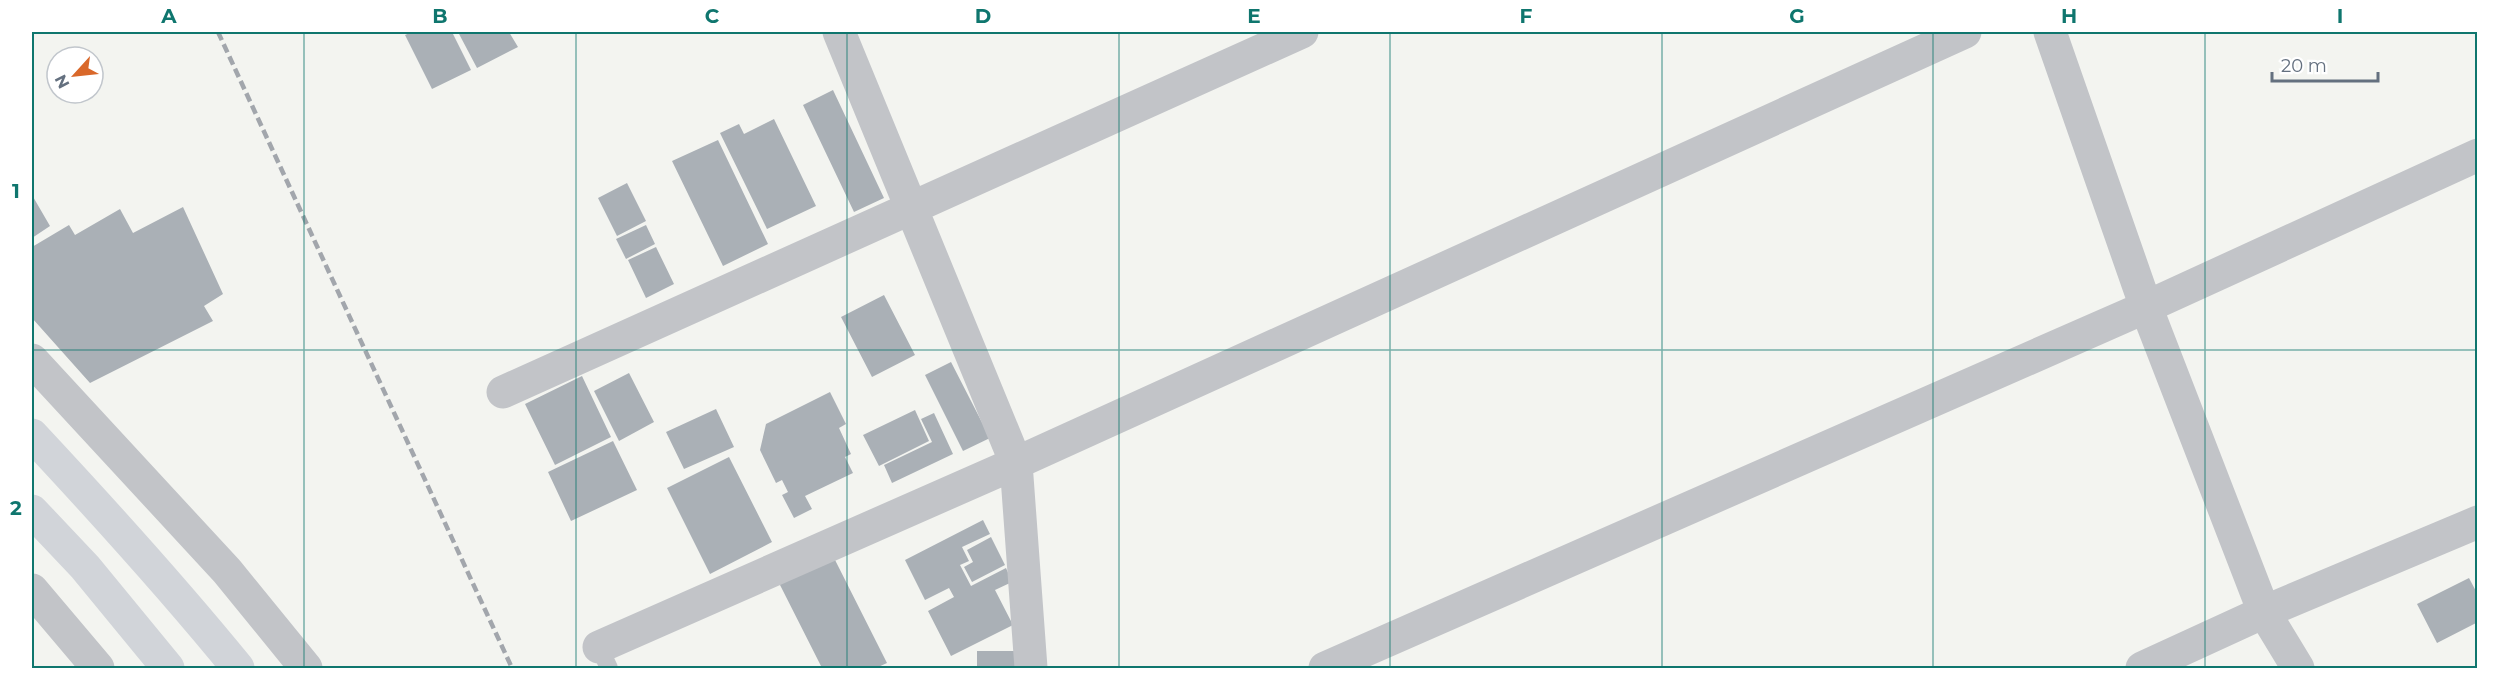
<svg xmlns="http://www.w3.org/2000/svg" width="2509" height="700" viewBox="0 0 2509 700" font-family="Montserrat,sans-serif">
  <rect width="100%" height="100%" fill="#f3f4f0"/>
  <path fill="#aab0b6" d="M412,32H452L471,70L432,89L405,35Z
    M458,32H509L518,47L477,68Z
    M833,90L884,198L854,212L803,105Z
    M774,119L816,206L767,229L720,133L739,124L744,134Z
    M718,140L768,244L723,266L672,161Z
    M627,183L646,221L617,236L598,198Z
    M32,195L50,226L32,238Z
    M183,207L223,294L204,306L213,321L90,383L32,318V247L69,225L75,235L120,209L133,233Z
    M646,225L655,244L626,259L616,239Z
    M656,247L674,284L646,298L628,260Z
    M884,295L915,355L872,377L841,317Z
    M951,362L990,438L963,451L925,375Z
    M629,373L654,422L619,441L594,391Z
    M582,376L611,437L555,465L525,404Z
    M830,392L846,424L839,428L851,454L845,457L853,473L805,496L812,509L794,518L782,495L788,492L782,480L776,483L760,450L766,424Z
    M716,409L734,447L684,469L666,432Z
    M915,410L929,441L879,466L863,435Z
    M934,413L953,454L892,483L884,465L932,442L921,419Z
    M613,441L637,490L571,521L548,472Z
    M729,457L772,542L710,574L667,488Z
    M983,520L990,534L962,547L969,561L960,565L971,586L1006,568L1012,582L995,590L1013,625L951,656L928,611L954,597L949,588L925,600L905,560Z
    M991,537L1005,565L972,582L964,567L973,562L967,550Z
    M832,554L887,663L876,668H822L778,581Z
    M2469,578L2478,595V622L2437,643L2417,604Z
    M977,651H1015V668H977Z"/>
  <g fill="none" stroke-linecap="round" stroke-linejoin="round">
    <path stroke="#c2c4c8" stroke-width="18" d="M599,647L609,668"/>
    <path stroke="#c2c4c8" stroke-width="33" d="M839,32L1016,463L1031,668
      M2050,32L2146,307L2264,612L2298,668
      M32,360L227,571L306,668
      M503,392L1302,32
      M32,590L98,668
      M599,647L1016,463L1965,32
      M1325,668L2146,307L2478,155
      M2142,668L2264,612L2478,522"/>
    <path stroke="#d1d4d9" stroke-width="33" d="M32,435C103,511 172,587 238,668
      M32,511L85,567L168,668"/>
    <path stroke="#a2a6ac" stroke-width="4.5" stroke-dasharray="9 4.5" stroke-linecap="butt" d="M218,32L512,668"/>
  </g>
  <path fill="none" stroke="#0f766e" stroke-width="1.5" stroke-opacity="0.55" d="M304,32V668M576,32V668M847,32V668M1119,32V668M1390,32V668M1662,32V668M1933,32V668M2205,32V668M32,350H2478"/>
  <rect width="2509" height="700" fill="none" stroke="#ffffff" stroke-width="66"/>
  <g transform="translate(75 75) rotate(243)"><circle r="28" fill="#ffffff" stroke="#c1c6cc" stroke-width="1.5"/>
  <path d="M0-4.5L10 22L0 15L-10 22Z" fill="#d9682a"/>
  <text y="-9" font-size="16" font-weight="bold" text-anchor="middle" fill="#64707f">N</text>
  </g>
  <path d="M2272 72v9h106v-9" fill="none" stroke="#64707f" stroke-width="3"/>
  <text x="2281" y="72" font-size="18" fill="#64707f" stroke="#ffffff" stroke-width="4.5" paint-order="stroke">20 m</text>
  <rect x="33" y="33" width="2443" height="634" fill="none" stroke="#0f766e" stroke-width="2"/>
  <g font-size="20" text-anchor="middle" font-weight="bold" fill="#0f766e">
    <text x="169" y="23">A</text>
    <text x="440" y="23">B</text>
    <text x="712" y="23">C</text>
    <text x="983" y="23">D</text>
    <text x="1254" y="23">E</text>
    <text x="1526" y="23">F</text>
    <text x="1797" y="23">G</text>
    <text x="2069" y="23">H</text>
    <text x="2340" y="23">I</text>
    <text x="16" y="198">1</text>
    <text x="16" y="515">2</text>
  </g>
</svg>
